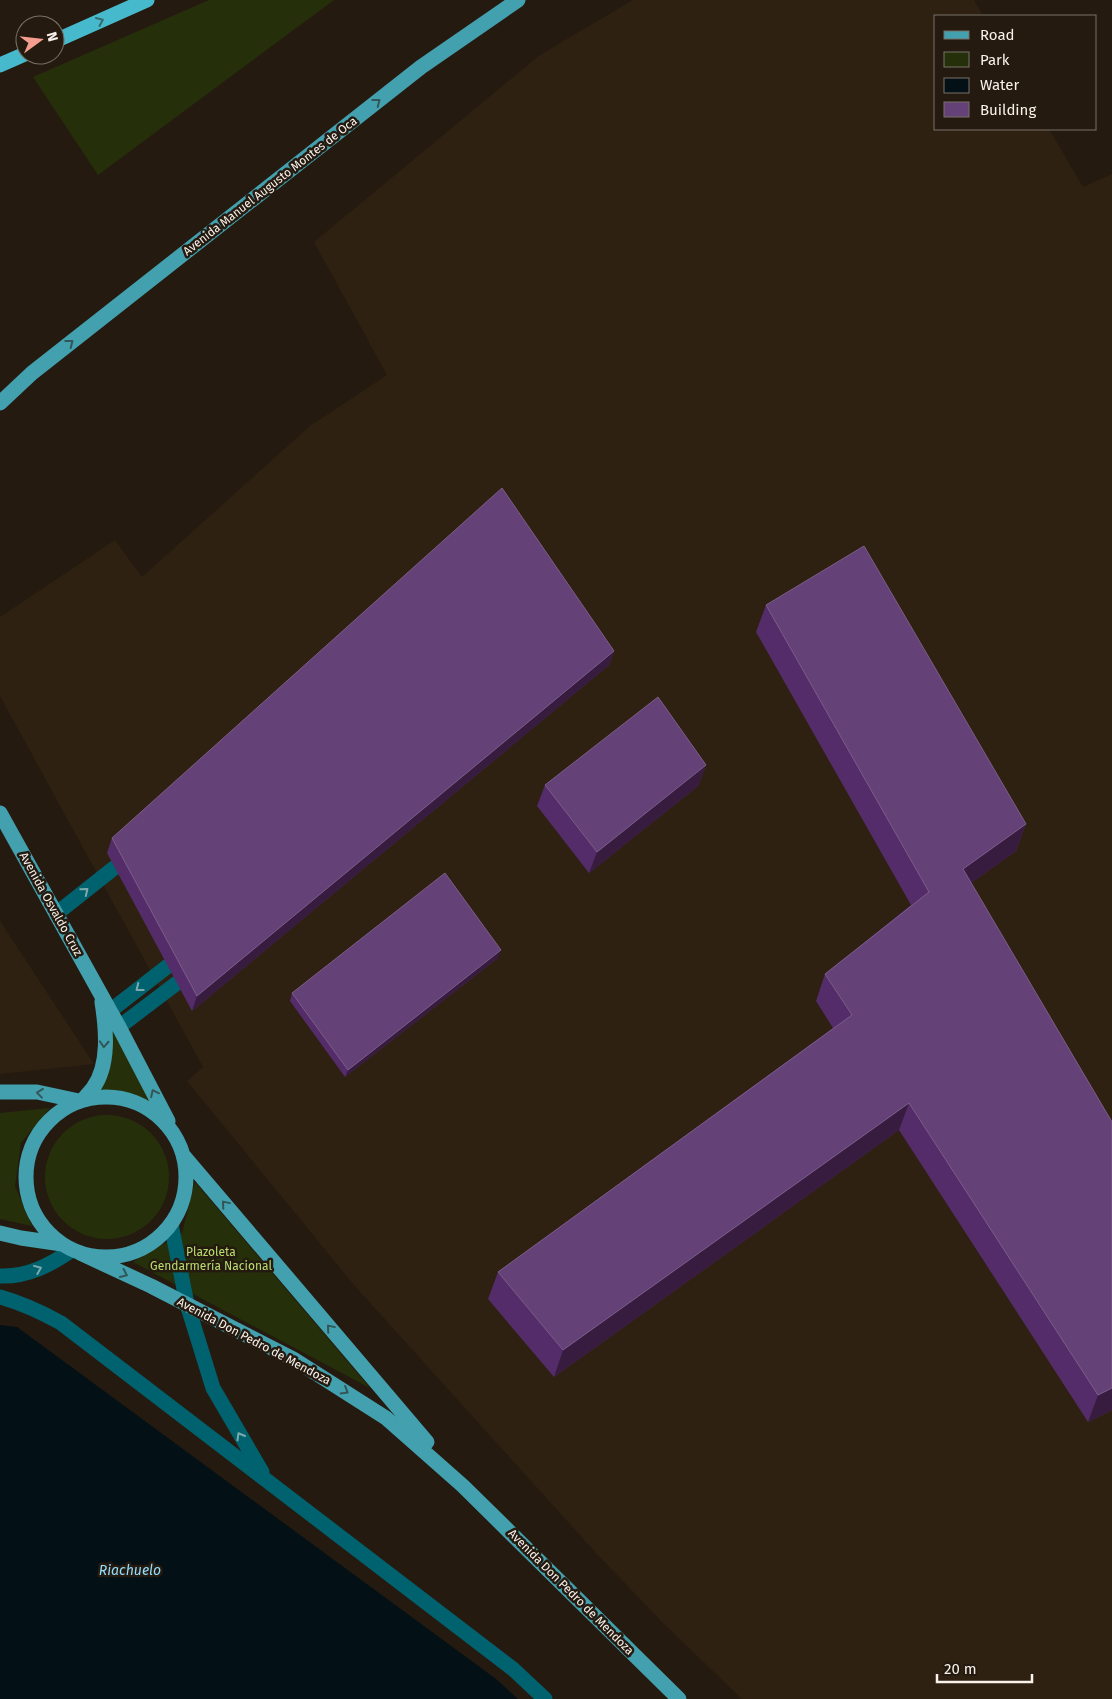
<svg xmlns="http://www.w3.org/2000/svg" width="1112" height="1699" viewBox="0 0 1112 1699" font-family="'Fira Sans',sans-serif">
  <rect width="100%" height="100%" fill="#241a10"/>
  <path fill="#2f2111" d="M633,0H974L983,16H936V129H1049L1083,187L1112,174V1699H742L664,1624L597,1554L354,1285L187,1081L203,1067L0,696V617L115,540L142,577L310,426L387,375L314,242L540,55Z
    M0,921L94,1064L0,1074Z"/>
  <path fill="#25300a" d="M209,0H334L98,175L33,77Z
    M109,1017L157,1112L136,1097L98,1091Z
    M50,1108L21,1143L15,1186L32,1226L0,1219V1113Z
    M45 1177a62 62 0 1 1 124 0a62 62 0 1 1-124 0Z
    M195,1182L370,1388L133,1262L182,1233Z"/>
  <path fill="#031015" d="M0,1325L17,1327L496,1679L518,1699H0Z"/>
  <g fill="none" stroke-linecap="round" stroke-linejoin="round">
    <path stroke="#00626e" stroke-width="15" d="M56,914L114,868
      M110,1011L168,966
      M119,1027L177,983
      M171,1224L187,1304L213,1388L262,1472
      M0,1276C28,1277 50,1265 72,1250
      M0,1297C22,1303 41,1312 61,1323L513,1669L545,1699"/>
    <path stroke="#43a0ae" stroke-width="15" d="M0,403L32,373L421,67L518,0
      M0,813L119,1027L168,1121
      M0,1092H37L79,1101
      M26 1177a80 80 0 1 1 160 0a80 80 0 1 1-160 0Z
      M83,1100C86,1096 90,1092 93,1088C110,1065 106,1028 102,1002
      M183,1155L427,1442
      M0,1233L21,1238L62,1244
      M80,1253L151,1286L295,1360L386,1418L463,1486L679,1699"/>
    <path stroke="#46bacc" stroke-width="15" d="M55,41L147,0
      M0,65L25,54"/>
  </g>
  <path fill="#532c69" d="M766,605L1026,824L1016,851L971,883L1112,1122V1410L1088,1422L899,1130L554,1377L488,1299L498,1272L833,1028L816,1001L825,974L911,905L756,632Z
    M614,651L609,665L192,1011L107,853L112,838Z
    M706,765L698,786L589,873L537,806L545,785Z
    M498,958L345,1077L290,1001L292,993Z"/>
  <path fill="#381c3f" d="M614,651L609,665L192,1011L197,996Z
    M706,765L698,786L589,873L597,852Z
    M1026,824L1016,851L953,896L963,869Z
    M501,950L498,958L345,1077L348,1070Z
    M909,1103L899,1130L554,1377L563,1350Z
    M1112,1388V1410L1088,1422L1098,1395Z"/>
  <path fill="#644177" stroke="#7c5d89" d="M502,488L614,651L197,996L112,838Z
    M864,546L1026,824L963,869L1112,1122V1388L1098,1395L909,1103L563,1350L498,1272L852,1015L825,974L929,892L766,605Z
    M658,697L706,765L597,852L545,785Z
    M445,873L501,950L348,1070L292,993Z"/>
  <defs><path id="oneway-chevron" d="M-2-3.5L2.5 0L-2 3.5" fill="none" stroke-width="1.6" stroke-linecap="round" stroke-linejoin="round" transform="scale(1.25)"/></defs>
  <use stroke="#356a6e" href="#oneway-chevron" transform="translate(100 21) rotate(-24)"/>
  <g stroke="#325657">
    <use href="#oneway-chevron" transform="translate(377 102) rotate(-38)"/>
    <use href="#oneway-chevron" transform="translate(70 343) rotate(-38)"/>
    <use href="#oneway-chevron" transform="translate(104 1044) rotate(93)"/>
    <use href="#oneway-chevron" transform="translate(40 1093) rotate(-173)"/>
    <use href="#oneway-chevron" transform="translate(154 1093) rotate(-116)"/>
    <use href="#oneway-chevron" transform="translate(225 1204) rotate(-130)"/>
    <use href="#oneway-chevron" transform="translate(124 1274) rotate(25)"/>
    <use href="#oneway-chevron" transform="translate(330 1328) rotate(-130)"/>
    <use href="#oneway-chevron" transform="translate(345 1391) rotate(31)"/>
  </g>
  <g stroke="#7caaac">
    <use href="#oneway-chevron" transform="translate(85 891) rotate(-39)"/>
    <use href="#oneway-chevron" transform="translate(139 988) rotate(142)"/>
    <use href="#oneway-chevron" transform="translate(38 1269) rotate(-22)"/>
    <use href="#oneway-chevron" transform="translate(240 1436) rotate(-120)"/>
  </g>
  <g text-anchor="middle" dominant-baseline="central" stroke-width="5" stroke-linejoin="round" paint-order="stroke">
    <g font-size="12" fill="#f9f2eb" stroke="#241a10">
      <text transform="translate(270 186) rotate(-38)">Avenida Manuel Augusto Montes de Oca</text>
      <text transform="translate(51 904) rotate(61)">Avenida Osvaldo Cruz</text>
      <text transform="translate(254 1341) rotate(28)">Avenida Don Pedro de Mendoza</text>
      <text transform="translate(571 1592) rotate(45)">Avenida Don Pedro de Mendoza</text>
    </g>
    <g font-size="12" fill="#b9de6e" stroke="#241a10">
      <text x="211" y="1252">Plazoleta<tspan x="211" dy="14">Gendarmería Nacional</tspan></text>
    </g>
    <g font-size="14" font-style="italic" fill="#92defd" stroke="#241a10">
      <text x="130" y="1570">Riachuelo</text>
    </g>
  </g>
  <rect x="934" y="15" width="162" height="115" fill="#241a10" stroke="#797068"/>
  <rect x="944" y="31" width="25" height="8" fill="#43a0ae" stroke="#797068"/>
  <text x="980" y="40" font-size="15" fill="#f9f2eb">Road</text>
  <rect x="944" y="52" width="25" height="15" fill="#25300a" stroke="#797068"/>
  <text x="980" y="65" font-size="15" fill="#f9f2eb">Park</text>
  <rect x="944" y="78" width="25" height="15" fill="#031015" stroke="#797068"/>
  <text x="980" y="90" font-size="15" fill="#f9f2eb">Water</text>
  <rect x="944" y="102" width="25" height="15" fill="#644177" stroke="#797068"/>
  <text x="980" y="115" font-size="15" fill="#f9f2eb">Building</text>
  <g transform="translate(40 40) rotate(75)"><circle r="24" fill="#241a10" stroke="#797068"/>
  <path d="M0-4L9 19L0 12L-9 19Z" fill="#f59d8f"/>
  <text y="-8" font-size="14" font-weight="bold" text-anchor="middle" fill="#f9f2eb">N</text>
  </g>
  <path d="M937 1674v8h95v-8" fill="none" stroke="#f9f2eb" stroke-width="2.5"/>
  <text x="944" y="1674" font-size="15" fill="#f9f2eb" stroke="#241a10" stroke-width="4" paint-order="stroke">20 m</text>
</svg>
